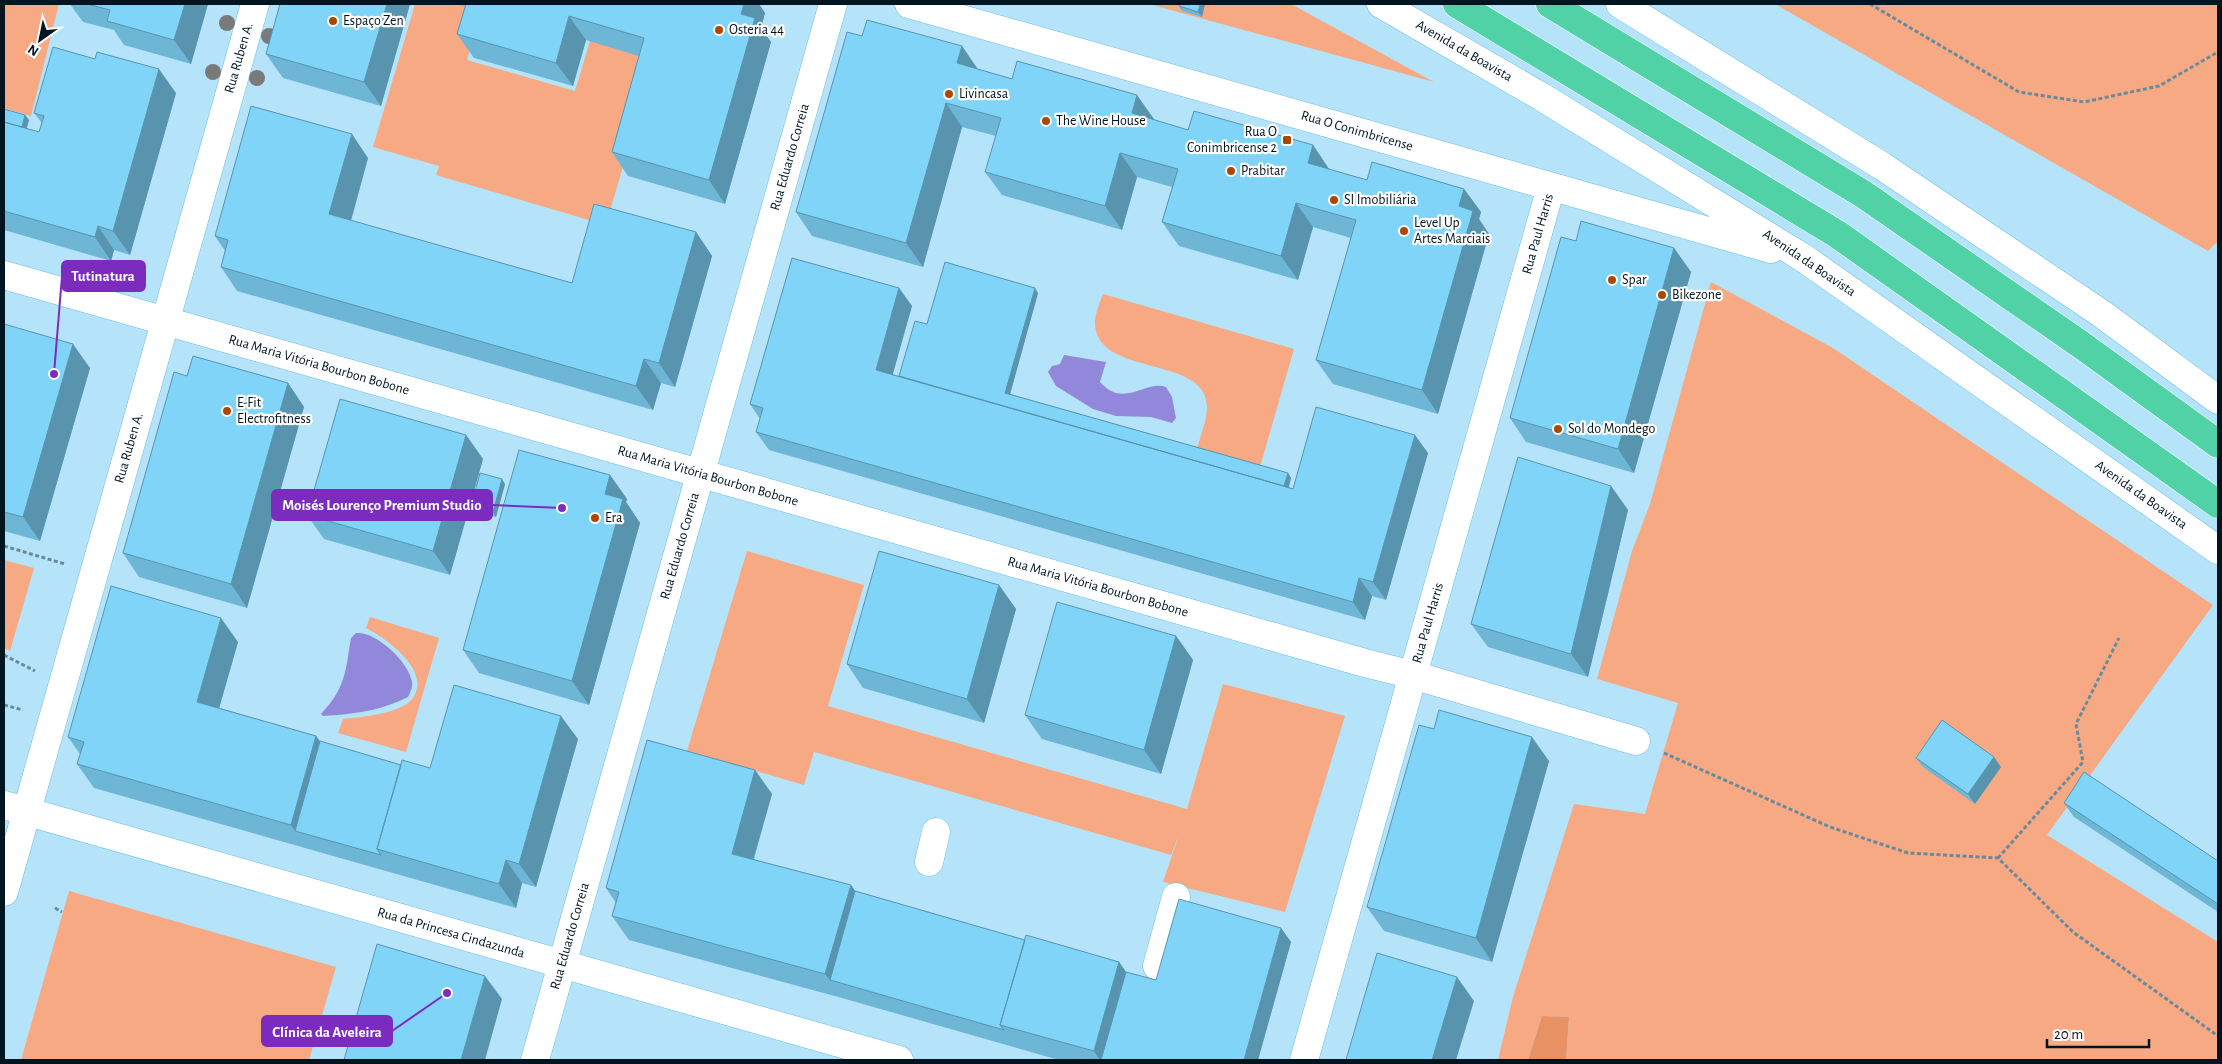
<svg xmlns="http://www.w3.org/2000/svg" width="2222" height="1064" viewBox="0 0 2222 1064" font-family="'Alegreya Sans',sans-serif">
  <rect width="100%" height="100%" fill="#b5e4fa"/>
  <path fill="#f6a983" d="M4,4H59L31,116L4,108Z
    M415,4H483L467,60L575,91L601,4L669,8L606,225L436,175L439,166L373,147Z
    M1149,4H1291L1434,82Z
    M1775,4H2218V241L2208,251Z
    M1711,282L1833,348L2213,605L2047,835L2218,942V1060H1566L1569,1017L1542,1016L1528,1060H1498L1513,997L1574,804L1645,814L1678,703L1597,679L1632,551L1650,504Z
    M1103,294L1294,349L1260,467L1197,449C1200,436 1207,421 1207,407C1207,353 1092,379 1095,320C1096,312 1100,302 1103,294Z
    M747,551L864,585L828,706L1187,809L1223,684L1345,716L1285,912L1163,882L1179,835L1171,855L814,752L804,785L687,751Z
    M4,560L34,568L10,651L4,648Z
    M370,617L439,638L406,752L338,733L343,719C361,717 401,714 413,698C432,671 386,638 366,628Z
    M69,891L336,967L309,1060H21Z"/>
  <path fill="#e89165" d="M1542,1016L1569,1017L1566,1060H1528Z"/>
  <path fill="#9188db" d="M1064,355L1106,362L1100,382C1124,409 1145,380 1166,387L1172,397L1176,418L1172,423L1151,417L1116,416L1093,409L1056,386L1048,372L1052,366L1060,364Z
    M356,633C376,631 409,662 412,682C413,687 410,693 408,697C380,711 354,714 323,716L321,714C346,687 345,673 351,638Z"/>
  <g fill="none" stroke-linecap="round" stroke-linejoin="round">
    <g stroke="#6abee1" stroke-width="29">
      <path id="minor" d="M909,4L1771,249
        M1381,4L1542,97L1805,259L2218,550
        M1620,4L1882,166L2102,314L2218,400
        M4,275L1365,663L1413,675L1636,741
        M4,805L899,1060
        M929,862L936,832
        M4,892L255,4
        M1157,966L1176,897
        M535,1060L833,4
        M1304,1060L1551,187"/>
    </g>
    <g stroke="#fff" stroke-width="29">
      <path id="highway" d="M1457,4L1837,234L2218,504
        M1550,4L1863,194L2080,344L2218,444"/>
    </g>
    <path stroke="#678b9c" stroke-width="3" stroke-dasharray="4 2.5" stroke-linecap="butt" d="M1870,4L2019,92L2084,102L2159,86L2218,52
      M4,546L65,564
      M4,655L35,671
      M4,705L23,710
      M1664,753L1830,827L1908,853L1998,858L2073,932L2218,1036
      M1998,858L2083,762L2076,724L2119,638
      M55,908L62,912"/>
    <use href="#minor" stroke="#fff" stroke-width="28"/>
    <use href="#highway" stroke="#50d1a6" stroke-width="28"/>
  </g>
  <g fill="#797b7b">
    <circle cx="227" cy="23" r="8"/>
    <circle cx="269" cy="36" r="8"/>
    <circle cx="213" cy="72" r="8"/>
    <circle cx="257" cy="78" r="8"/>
  </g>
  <path fill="#6db6d5" d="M70,4H208L191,64L124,45L114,30L83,22Z
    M280,4H410L381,106L283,78L266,54Z
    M457,4H759L765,13L761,28L771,42L725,204L628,176L612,152L639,56L586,40L573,86L474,58L457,34L465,6Z
    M1205,4L1202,17L1182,11L1179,6Z
    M862,36L962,46L978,69L1154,119V120L1188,130L1313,145L1329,169V170L1367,180L1464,189L1481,212L1479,219L1489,234L1438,414L1333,384L1316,360L1351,238L1313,227L1298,280L1179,246L1162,222L1172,187L1137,177L1122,230L1002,195L985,172L996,136L962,127L923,267L812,236L796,212Z
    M176,93L130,255L114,250L111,261L4,230V109L25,115L29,120L26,128L39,132L42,123L34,113Z
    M368,158L351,221L572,283L696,232L712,256L675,387L661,383L653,410L237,291L221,267L225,251L215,236Z
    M1576,241L1674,248L1691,272L1634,473L1526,442L1510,418Z
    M899,288L912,306L892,374L899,376L927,324L1038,293L1010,394L1288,473L1291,478L1289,487L1293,489L1428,453L1386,600L1372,596L1365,620L769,450L756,432L760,419L750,404Z
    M4,324L90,368L40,541L4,531Z
    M187,376L288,383L304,407L247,608L139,577L123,553Z
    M466,435L483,459L450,575L324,539L307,515Z
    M610,475L627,499L626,502L640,523L589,705L479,673L463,650Z
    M505,484L496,517L475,511L471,506Z
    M1611,486L1628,510L1588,677L1488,647L1471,624Z
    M999,585L1016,609L984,723L863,688L847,664Z
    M1176,636L1193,660L1161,774L1042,739L1025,715Z
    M238,642L219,708L316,736L320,741L401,765L430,768L578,739L536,887L522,883L516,908L94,788L77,764L80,754L68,737Z
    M1916,758L2001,767L1975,804L1923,767Z
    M1549,761L1492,962L1384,931L1367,907Z
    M755,770L772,794L754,859L855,891L1025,940L1119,962L1126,972L1156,980L1281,928L1291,942L1258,1060H1059L842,998L629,940L612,916L616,903L606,888Z
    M2064,803L2218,861V912L2074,817Z"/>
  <path fill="#5994ae" d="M185,4H208L191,64L174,40Z
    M387,4H410L381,106L364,82Z
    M744,4H759L765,13L761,28L771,42L725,204L709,180L741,14Z
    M1200,4H1205L1202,17L1198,12Z
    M569,16L586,40L573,86L556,63Z
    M962,46L978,70L957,63Z
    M159,69L176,93L130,255L113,231Z
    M1137,95L1154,119L1148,137L1132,113Z
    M946,103L962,127L923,267L906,243Z
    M25,115L29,120L22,146L18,141Z
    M352,134L368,158L346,238L329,214Z
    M1313,145L1329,169L1324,187L1308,163Z
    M1120,153L1137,177L1122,230L1105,206Z
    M1464,189L1481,212L1479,219L1489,234L1438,414L1422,390L1459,206Z
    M1296,203L1313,227L1298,280L1281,256Z
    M98,226L114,250L111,261L95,237Z
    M696,232L712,256L675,387L659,363Z
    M1674,248L1691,272L1634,473L1618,449Z
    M899,288L912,306L889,388L876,370Z
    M1035,288L1038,293L1009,398L1005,393Z
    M73,344L90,368L40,541L23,517Z
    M644,359L661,383L653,410L636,386Z
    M288,383L304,407L247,608L231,584Z
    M466,435L483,459L450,575L433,551Z
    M1415,435L1428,453L1386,600L1373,582Z
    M1288,473L1291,478L1285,500L1281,495Z
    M610,475L627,499L626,502L640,523L589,705L572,681L605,494Z
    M502,479L505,484L496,517L493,512Z
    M1611,486L1628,510L1588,677L1571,654Z
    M1359,578L1372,596L1365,620L1353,602Z
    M999,585L1016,609L984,723L967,699Z
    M221,618L238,642L214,726L197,702Z
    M1176,636L1193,660L1161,774L1144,750Z
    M561,716L578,739L536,887L519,864Z
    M316,736L333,759L295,831L291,825Z
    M1532,737L1549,761L1492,962L1476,938Z
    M1994,757L2001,767L1975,804L1968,794Z
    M755,770L772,794L748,877L732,854Z
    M506,860L522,883L516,908L499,884Z
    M851,885L868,909L830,980L825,974Z
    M1281,928L1291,942L1258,1060H1244Z
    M1119,962L1136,986L1115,1060H1100L1094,1051Z
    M485,976L502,999L485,1060H461Z
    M1457,977L1474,1001L1456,1060H1432Z"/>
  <path fill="#7fd4f8" stroke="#5994ae" d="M87,4H185L174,40L107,21L110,10Z
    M280,4H387L364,82L266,54Z
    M466,4H744L741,14L755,18L709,180L612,152L644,38L569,16L556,63L457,34Z
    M1179,4H1200L1198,12L1179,6Z
    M867,20L962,46L957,63L1012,79L1017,61L1137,95L1132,113L1188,130L1194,111L1313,145L1308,163L1367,180L1372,162L1464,189L1459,206L1473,211L1422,390L1316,360L1356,220L1296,203L1281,256L1162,222L1178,169L1120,153L1105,206L985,172L1001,118L946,103L906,243L796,212L847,32L862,36Z
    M53,47L95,59L97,52L159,69L113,231L98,226L95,237L4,211V122L39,132L44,116L34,113Z
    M251,106L352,134L329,214L572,283L594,204L696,232L659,363L644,359L636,386L221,267L228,240L215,236Z
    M4,109L25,115L22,127L4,122Z
    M1581,221L1674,248L1618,449L1510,418L1561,237L1576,241Z
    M792,258L899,288L876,370L1259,479L1293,489L1316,407L1415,435L1373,582L1359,578L1353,602L756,432L763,408L750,404Z
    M945,262L1035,288L1005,393L1288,473L1284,486L899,376L915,321L927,324Z
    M4,324L73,344L23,517L4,512Z
    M193,356L288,383L231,584L123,553L174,372L187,376Z
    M340,399L466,435L433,551L307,515Z
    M519,450L610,475L605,494L623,499L572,681L463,650Z
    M1518,457L1611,486L1571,654L1471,624Z
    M480,473L502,479L493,512L471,506Z
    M879,551L999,585L967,699L847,664Z
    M111,586L221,618L197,702L316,736L291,825L77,764L84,742L68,737Z
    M1057,602L1176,636L1144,750L1025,715Z
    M454,685L561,716L519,864L506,860L499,884L377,849L402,760L430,768Z
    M1439,710L1532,737L1476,938L1367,907L1419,725L1434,729Z
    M1942,720L1994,757L1968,794L1916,758Z
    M647,740L755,770L732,854L851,885L825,974L612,916L619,892L606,888Z
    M320,741L401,765L377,849L381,855L295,831Z
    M2084,772L2218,861V904L2064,803Z
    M855,891L1025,940L1000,1025L1004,1030L830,980Z
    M1179,899L1281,928L1244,1060H1101L1126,972L1156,980Z
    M1026,935L1119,962L1094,1051L1000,1025Z
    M377,944L485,976L461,1060H344Z
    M1377,953L1457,977L1432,1060H1346Z"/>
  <g fill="#a94900" stroke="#fdfdfd" stroke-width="2">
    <circle cx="333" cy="21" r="5"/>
    <circle cx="719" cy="30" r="5"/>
    <circle cx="949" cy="94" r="5"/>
    <circle cx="1046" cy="121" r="5"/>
    <rect x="1282" y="135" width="10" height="10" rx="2.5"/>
    <circle cx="1231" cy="171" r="5"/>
    <circle cx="1334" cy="200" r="5"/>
    <circle cx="1404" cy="231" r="5"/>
    <circle cx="1612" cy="280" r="5"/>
    <circle cx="1662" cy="295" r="5"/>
    <circle cx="227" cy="411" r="5"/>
    <circle cx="1558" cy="429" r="5"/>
    <circle cx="595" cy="518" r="5"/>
  </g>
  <g text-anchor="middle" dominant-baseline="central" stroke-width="4.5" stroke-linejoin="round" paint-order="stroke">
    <g font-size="14" fill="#00151f" stroke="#fdfdfd" text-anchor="start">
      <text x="343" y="21">Espaço Zen</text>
      <text x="729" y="30">Osteria 44</text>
      <text x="959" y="94">Livincasa</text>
      <text x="1056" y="121">The Wine House</text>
      <text x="1277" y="132" text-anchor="end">Rua O<tspan x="1277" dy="16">Conimbricense 2</tspan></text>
      <text x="1241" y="171">Prabitar</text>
      <text x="1344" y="200">SI Imobiliária</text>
      <text x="1414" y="223">Level Up<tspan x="1414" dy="16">Artes Marciais</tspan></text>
      <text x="1622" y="280">Spar</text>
      <text x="1672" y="295">Bikezone</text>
      <text x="237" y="403">E-Fit<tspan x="237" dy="16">Electrofitness</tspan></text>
      <text x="1568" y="429">Sol do Mondego</text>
      <text x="605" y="518">Era</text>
    </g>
    <g font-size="14" fill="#00151f" stroke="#fdfdfd">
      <text transform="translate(1464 51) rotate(30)">Avenida da Boavista</text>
      <text transform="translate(239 58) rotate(-74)">Rua Ruben A.</text>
      <text transform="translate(1357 131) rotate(16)">Rua O Conimbricense</text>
      <text transform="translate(790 157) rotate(-74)">Rua Eduardo Correia</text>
      <text transform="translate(1538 234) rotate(-74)">Rua Paul Harris</text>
      <text transform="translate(1809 263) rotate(34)">Avenida da Boavista</text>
      <text transform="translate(319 365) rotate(16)">Rua Maria Vitória Bourbon Bobone</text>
      <text transform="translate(129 448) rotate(-74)">Rua Ruben A.</text>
      <text transform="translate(708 476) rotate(16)">Rua Maria Vitória Bourbon Bobone</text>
      <text transform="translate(2141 495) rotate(35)">Avenida da Boavista</text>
      <text transform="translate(680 546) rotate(-74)">Rua Eduardo Correia</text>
      <text transform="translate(1098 587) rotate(16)">Rua Maria Vitória Bourbon Bobone</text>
      <text transform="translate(1428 623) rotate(-74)">Rua Paul Harris</text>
      <text transform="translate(451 933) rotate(16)">Rua da Princesa Cindazunda</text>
      <text transform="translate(570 936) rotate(-74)">Rua Eduardo Correia</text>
    </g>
  </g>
  <path fill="none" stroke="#7b2cbf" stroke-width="2" d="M54 374L62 276M562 508L492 505M447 993L392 1031"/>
  <g fill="#7b2cbf" stroke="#fdfdfd" stroke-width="2">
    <circle cx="54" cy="374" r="5"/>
    <circle cx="562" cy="508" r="5"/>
    <circle cx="447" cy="993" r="5"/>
  </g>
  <g fill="#7b2cbf" stroke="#7b2cbf" stroke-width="2">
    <rect x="62" y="261" width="83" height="30" rx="5"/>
    <rect x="272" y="490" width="220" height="30" rx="5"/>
    <rect x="262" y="1016" width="130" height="30" rx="5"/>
  </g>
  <g font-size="15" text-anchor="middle" font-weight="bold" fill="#fff">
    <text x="103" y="281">Tutinatura</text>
    <text x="382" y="510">Moisés Lourenço Premium Studio</text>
    <text x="327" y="1037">Clínica da Aveleira</text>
  </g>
  <rect width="2222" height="1064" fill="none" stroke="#00151f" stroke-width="10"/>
  <g transform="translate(40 40) rotate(213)" stroke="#fdfdfd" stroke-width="4" paint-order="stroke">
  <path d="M0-4L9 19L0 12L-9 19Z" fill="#00151f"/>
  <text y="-8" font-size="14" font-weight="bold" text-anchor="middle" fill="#00151f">N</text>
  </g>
  <path d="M2047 1039v8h102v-8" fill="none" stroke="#00151f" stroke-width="2.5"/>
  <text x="2054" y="1039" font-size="15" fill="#00151f" stroke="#fdfdfd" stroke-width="4" paint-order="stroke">20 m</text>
</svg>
